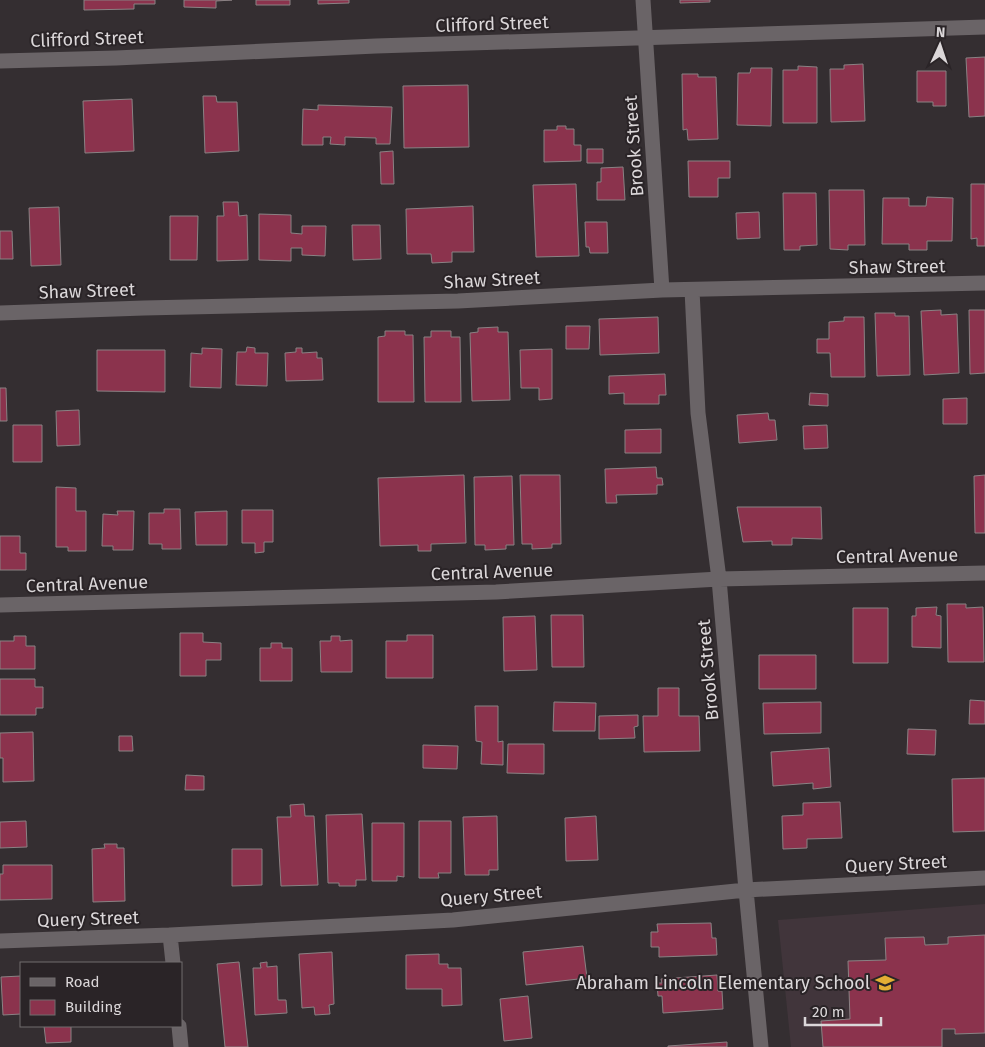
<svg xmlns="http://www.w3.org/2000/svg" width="985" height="1047" viewBox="0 0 985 1047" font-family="'Fira Sans',sans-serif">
  <rect width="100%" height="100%" fill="#342e31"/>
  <path fill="#41353b" d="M985,904V1047H791L778,920Z"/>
  <path fill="#8b334d" stroke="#8a8284" d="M84,0H155V4H134V9L84,10Z
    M184,0H232L216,1V8L184,7Z
    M256,0H290V5H256Z
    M318,0H349V3L318,4Z
    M680,0H710V2L680,3Z
    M985,57V116L969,117L966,58Z
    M863,64L865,121L831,122L830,69H844V65Z
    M798,66L817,67V123H783V70H798Z
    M751,68H772L771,126L737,125L738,73H750Z
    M917,71H946V106H933V102H917Z
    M682,74H698V77H716L718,139L688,140L687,129L683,130Z
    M468,85L469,147L404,148L403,86Z
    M203,96H216L217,102H237L239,151L205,153Z
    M132,99L134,151L85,153L83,101Z
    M318,105L392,107L390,144H376V138L345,137V145L330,144L331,137H323V145H302L303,109L318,110Z
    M557,126H566V129H574V145H581V161L544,162V130H557Z
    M587,149H603V163H587Z
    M393,151L394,184H381L380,152Z
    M688,161H730V178H718V197H689Z
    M623,167L625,200H597V182H601V168Z
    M576,184L579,256L536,257L533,185Z
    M971,184H985V246H977V238L971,239Z
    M829,190H864L865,245H848V250L830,249Z
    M783,193H816L817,245L800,246V250H784Z
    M927,197L953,198L952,241H927V250H909V244H882L883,198H909V206H926Z
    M223,202H238L239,216L247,215L248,260L217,261V216H224Z
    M473,206L474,252H452V262L432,263L431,254H407L406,209Z
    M59,207L61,265L31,266L29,208Z
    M759,212L760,238L737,239L736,213Z
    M259,214L291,215V233L302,234V226H326L325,256L302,255V248H291V261L259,260Z
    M170,216H198L197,260H170Z
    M585,222H607L608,253H590L589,247H586Z
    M352,225H380L381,259L353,260Z
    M0,231H12L13,259H0Z
    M941,310V315L957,314L959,373L924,375L921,311Z
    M969,310H985V373L970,374Z
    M875,313H895V316H909L910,375L877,376Z
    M658,317L659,353L600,355L599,319Z
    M844,317H864L865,377H831L830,353H817V339H829V322L844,321Z
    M566,326H590L589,349H566Z
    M498,327V332H508L510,400L472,401L470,333L478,332V328Z
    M385,331H405V335H413L414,402H378V337L385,336Z
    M431,331H451V337H460L461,402H425L424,337H431Z
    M247,347L255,348V353H268L267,386L236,385L237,352H246Z
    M202,348L222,349L221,388L190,387L191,353L202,354Z
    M296,348H302V353L317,352V358H322L323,380L286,381L285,353L296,352Z
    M552,349V399L539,400V388H521L520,350Z
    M97,350H165V392L97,391Z
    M665,374L666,395H659V404H624V393L609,394V376Z
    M0,388H6L7,421H0Z
    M810,393L828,394V406L809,405Z
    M967,398V424H943V399Z
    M79,410L80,445L57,446L56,411Z
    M768,413L769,420H775L777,440L739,443L737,415Z
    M13,425H42V462H13Z
    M827,425L828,448L804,449L803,426Z
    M661,429V453H625V430Z
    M656,467L657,478H662L663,485H657V494L616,495L617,503H606L605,469Z
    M464,475L466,543L431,544V551H418V545L380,546L378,478Z
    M520,475H560L561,544H552V548L532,549V544H522Z
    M985,475V533H975L974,476Z
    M512,476L514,545H506V549L485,550V545H475L474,477Z
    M56,487L76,488V511H86V551H68V547H56Z
    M737,507H821L822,539L792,538V545H772V541L743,542Z
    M164,509H180L181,549H162V544H149V513H164Z
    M242,510H273V542H264V552L255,553V543H242Z
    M117,511H134L133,550H113V546H102L103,514L118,515Z
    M227,511V545H196L195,512Z
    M0,536H20V553H26V570H0Z
    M947,604H966V608L983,607L984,662H948Z
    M937,607L936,615L941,616V648L912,647V616H916V608Z
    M853,608H888V663H853Z
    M551,615H583L584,667H552Z
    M535,616L537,670L504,671L503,617Z
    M180,633H203V642L221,643V660H206V676H180Z
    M407,635H433V678H386V641H407Z
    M14,636H26V646H35V669H0V641H14Z
    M331,636H340V641L352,640V672H321L320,641H331Z
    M271,643H282V648H292V681H260V648H271Z
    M759,655H816V689H759Z
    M0,679H35V687H43V708H36V715H0Z
    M658,688H679V716H699L700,751L644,752L643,716H658Z
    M970,700L985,701V724H969Z
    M554,702L596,703L595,731H553Z
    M821,702V733L764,734L763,703Z
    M475,706H498V742L503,741V765L481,764L482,742L476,741Z
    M638,715V726L634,727L635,738L599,739V716Z
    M908,729L936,730L935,755L907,754Z
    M33,732L34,781L3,782V758H0V733Z
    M119,736H132L133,751H119Z
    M508,744H544V774L507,773Z
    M423,745L458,746L457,769L423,768Z
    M829,748L831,787L813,789V783L773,786L771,752Z
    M186,775L204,776V790H185Z
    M985,778V831L953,832L952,779Z
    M840,802L842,838L807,839V848L783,849L782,816L803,815V803Z
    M304,804L305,816H314L318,885L281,886L277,817H291L290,805Z
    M362,814L366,880H356V886H339V883H328L326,815Z
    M497,816L498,870H489V875H465L463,817Z
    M596,816L598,860L566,861L565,818Z
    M26,821L27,847L0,848V822Z
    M419,821H451V873H438L439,878H419Z
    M372,823H404V877L397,876V881H372Z
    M104,844H117V848H124L125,901L93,902L92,849L105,848Z
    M232,849H262V885L232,886Z
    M3,865H52V899L0,900V874H3Z
    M711,923L712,938H716L717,955L659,957V947H651V932H658L657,924Z
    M985,935V1033L955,1034V1029H942V1047H823L821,1021L850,1019L848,961L886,960L885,938L924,937L925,945L948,944V937Z
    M583,946L587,978L526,985L523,952Z
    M332,952L334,1004L329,1005L330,1014L315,1015L314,1007L302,1008L299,954Z
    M439,954V964H448V968H461L462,1005L442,1006V989H406V955Z
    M239,962L248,1047H225L217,964Z
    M267,962V967L277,966L278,1000H286L287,1013L255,1015L253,968H261L260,963Z
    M717,975L718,991H722L723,1009L663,1013L662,996H658L657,983H662L661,979Z
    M21,976V1014L3,1015L1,977Z
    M528,996L532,1038L504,1041L500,999Z
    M44,1026H71V1042L46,1043Z
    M727,1042V1047H668V1046Z"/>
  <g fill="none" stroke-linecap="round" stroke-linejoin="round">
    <path stroke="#6a6467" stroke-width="15" d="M643,0L662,290
      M0,61L116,58L376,46L985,27
      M692,290L698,413L719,579L746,890L761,1047
      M0,313L144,308L458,301L662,290L985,283
      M0,605L496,592L719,579L985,573
      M170,935L173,963
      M0,941L170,935L453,920L746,890L985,878
      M179,1026L181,1047"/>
  </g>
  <defs>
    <g id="school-bare" transform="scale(1.5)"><path d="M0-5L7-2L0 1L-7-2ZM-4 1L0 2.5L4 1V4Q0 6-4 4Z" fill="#e3ae34" stroke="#2a2427" stroke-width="2.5" paint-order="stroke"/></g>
  </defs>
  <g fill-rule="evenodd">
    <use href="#school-bare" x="885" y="983"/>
  </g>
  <g text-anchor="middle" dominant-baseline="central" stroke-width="4" stroke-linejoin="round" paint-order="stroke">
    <g font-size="18" fill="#dbd7d9" stroke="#2a2427">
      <text transform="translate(492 24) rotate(-2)">Clifford Street</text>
      <text transform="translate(87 39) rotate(-2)">Clifford Street</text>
      <text transform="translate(634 146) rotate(-94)">Brook Street</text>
      <text transform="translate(897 267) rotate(-1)">Shaw Street</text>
      <text transform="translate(492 280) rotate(-3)">Shaw Street</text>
      <text transform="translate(87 291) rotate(-2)">Shaw Street</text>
      <text transform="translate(897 556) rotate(-1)">Central Avenue</text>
      <text transform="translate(492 572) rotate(-2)">Central Avenue</text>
      <text transform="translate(87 584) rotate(-2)">Central Avenue</text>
      <text transform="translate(708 670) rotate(-95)">Brook Street</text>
      <text transform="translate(896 864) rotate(-3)">Query Street</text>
      <text transform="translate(491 896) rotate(-5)">Query Street</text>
      <text transform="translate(88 919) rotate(-2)">Query Street</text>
    </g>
    <g font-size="18" fill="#dbd7d9" stroke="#2a2427" text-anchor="end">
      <text x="870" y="983">Abraham Lincoln Elementary School</text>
    </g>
  </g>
  <rect x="20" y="962" width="162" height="65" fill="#2a2427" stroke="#716c6e"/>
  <rect x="30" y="978" width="25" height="8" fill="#6a6467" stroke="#716c6e"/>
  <text x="65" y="987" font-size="15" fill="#dbd7d9">Road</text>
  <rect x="30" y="1000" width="25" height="15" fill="#8b334d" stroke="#716c6e"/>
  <text x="65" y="1012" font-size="15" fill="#dbd7d9">Building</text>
  <g transform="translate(940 45) rotate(3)" stroke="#2a2427" stroke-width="4" paint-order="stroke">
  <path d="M0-4L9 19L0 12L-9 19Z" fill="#dbd7d9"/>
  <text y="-8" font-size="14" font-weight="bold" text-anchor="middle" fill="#dbd7d9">N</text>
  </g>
  <path d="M805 1017v8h76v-8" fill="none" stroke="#dbd7d9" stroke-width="2.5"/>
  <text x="812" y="1017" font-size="15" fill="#dbd7d9" stroke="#2a2427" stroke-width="4" paint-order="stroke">20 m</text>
</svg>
